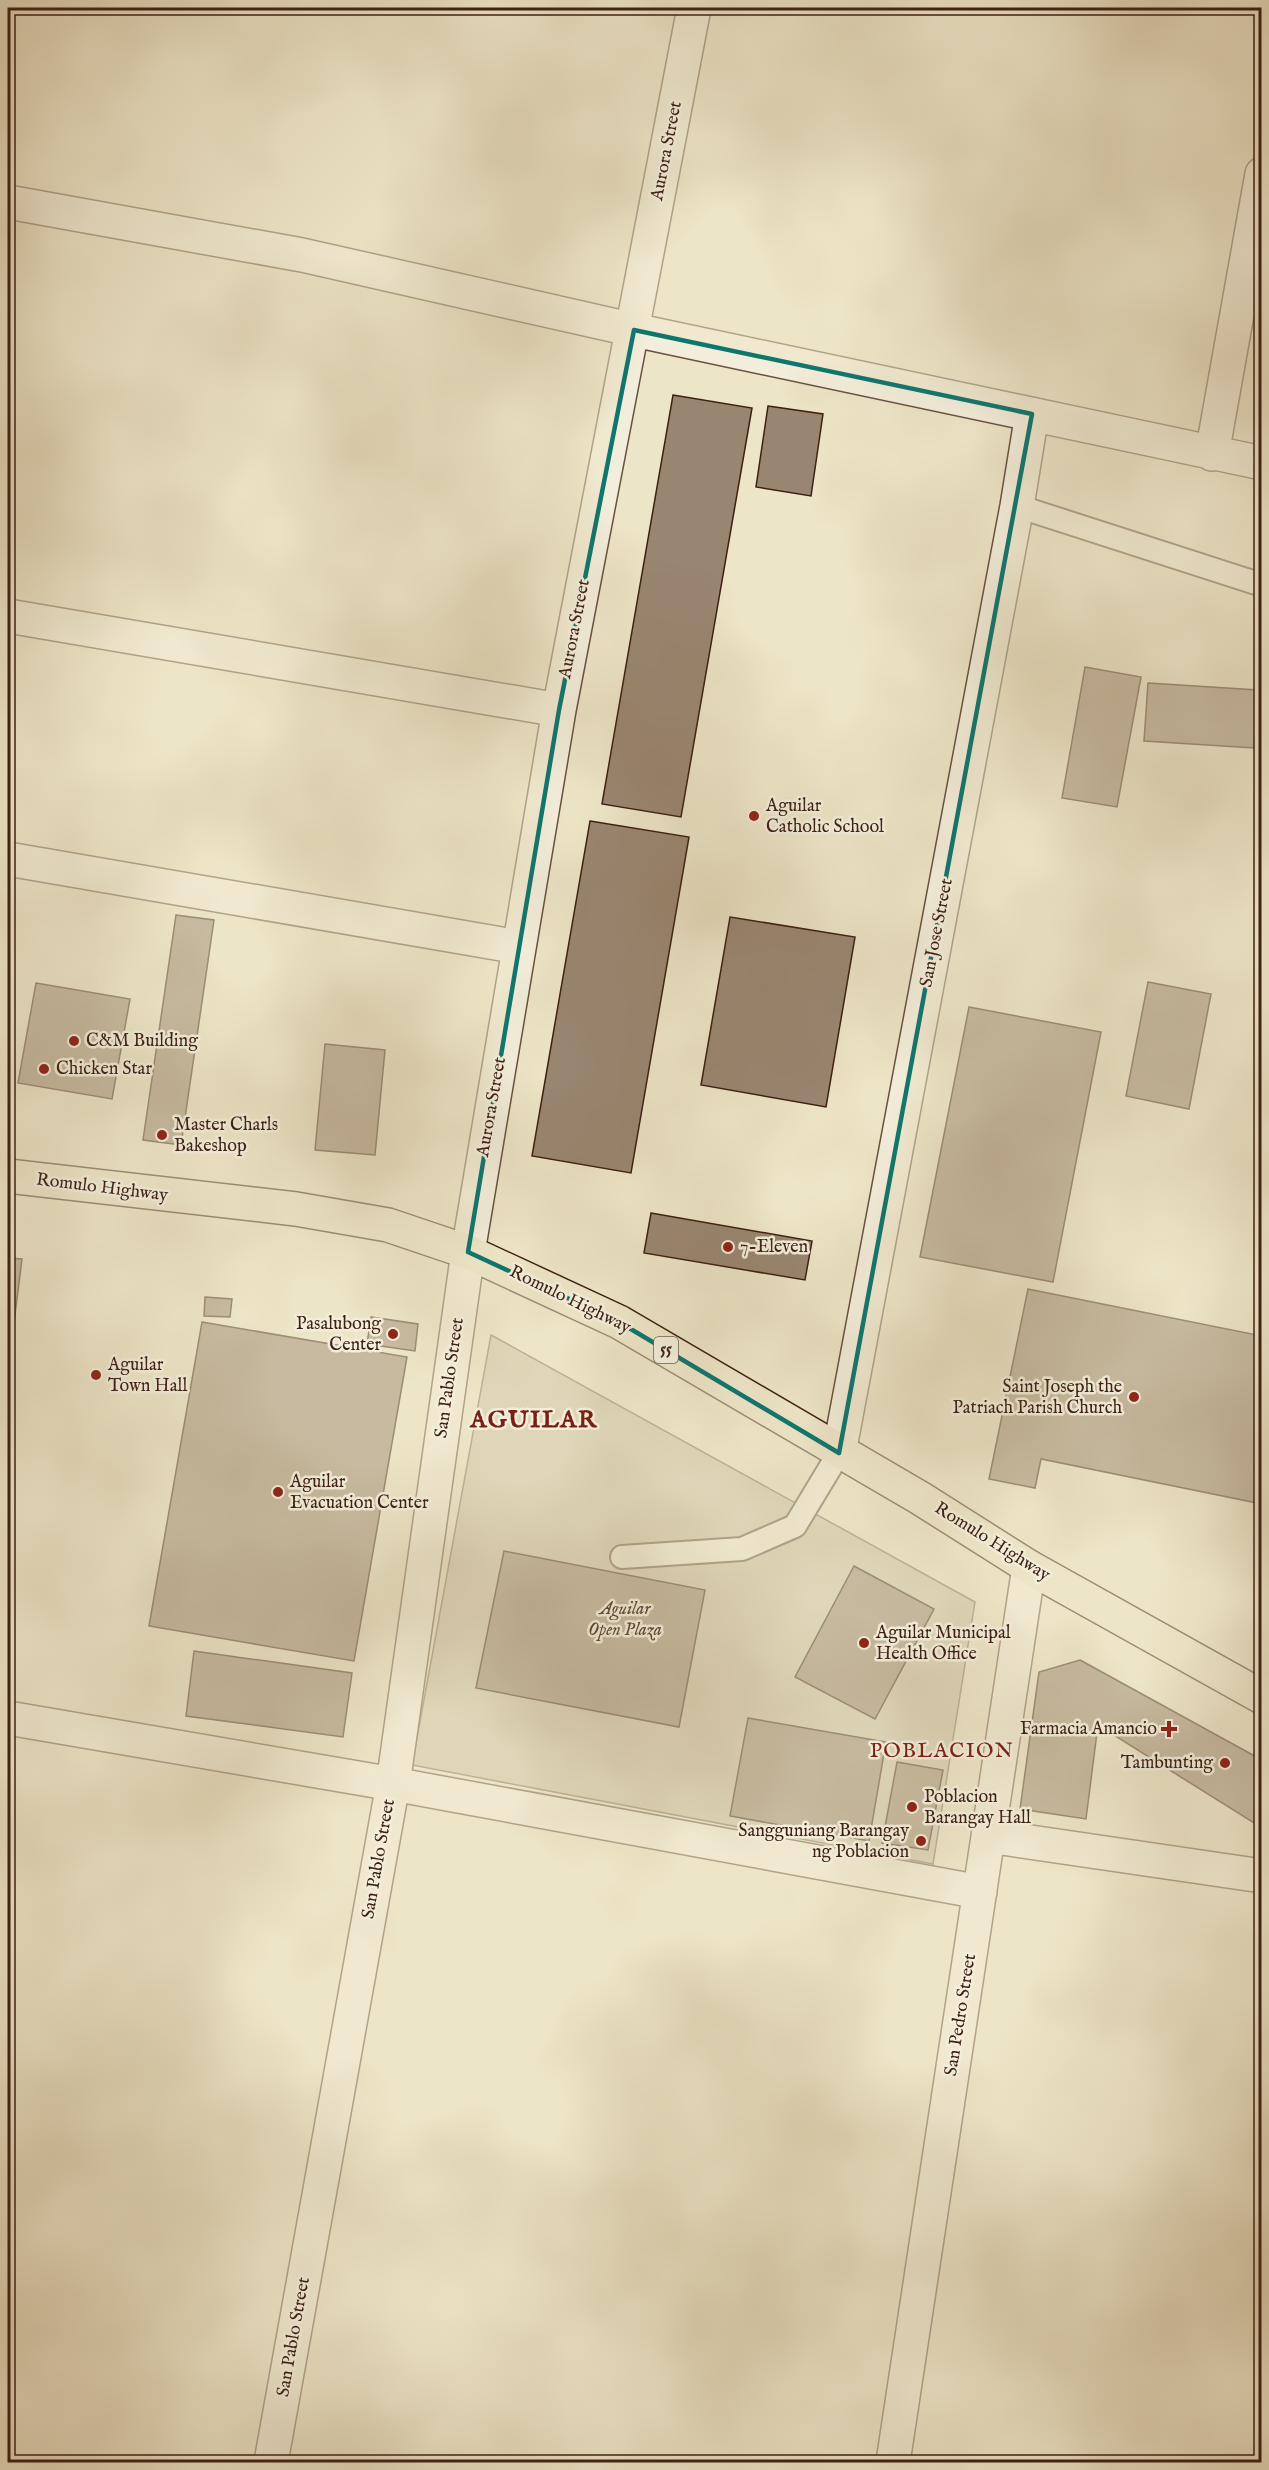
<svg xmlns="http://www.w3.org/2000/svg" width="1269" height="2470" viewBox="0 0 1269 2470" font-family="'IM FELL English',serif">
  <rect width="100%" height="100%" fill="#ede5c7"/>
  <filter id="stains"><feTurbulence type="fractalNoise" baseFrequency=".00333" numOctaves="4"/><feColorMatrix values="0 0 0 0 .2 0 0 0 0 .09 0 0 0 0 .02 0 0 0 .5 -.17"/></filter>
  <radialGradient id="worn" r=".72"><stop offset=".6" stop-color="#630" stop-opacity="0"/><stop offset="1" stop-color="#630" stop-opacity=".3"/></radialGradient>
  <path fill="#cfc3a9" stroke="#86715e" stroke-width="1.5" d="M491,1335L975,1602L933,1864L412,1765Z"/>
  <path fill="#998671" stroke="#3d1f14" stroke-width="1.5" d="M673,395L752,408L681,817L602,804Z
    M768,406L823,414L811,496L756,487Z
    M1085,667L1141,677L1117,807L1062,798Z
    M1148,683L1258,690L1254,748L1144,741Z
    M590,821L689,837L631,1173L532,1156Z
    M176,915L214,920L181,1145L143,1140Z
    M730,917L855,937L826,1107L701,1085Z
    M1148,982L1211,994L1189,1109L1126,1096Z
    M36,983L130,999L112,1099L18,1083Z
    M969,1007L1101,1032L1053,1282L920,1257Z
    M325,1044L385,1050L375,1155L315,1150Z
    M1262,1195V1219L1256,1218Z
    M651,1213L812,1241L805,1280L644,1253Z
    M8,1258L22,1259L12,1339H8Z
    M1028,1289L1262,1336V1504L1041,1459L1035,1488L989,1479Z
    M205,1297L232,1299L230,1317L204,1316Z
    M371,1317L418,1324L415,1351L367,1344Z
    M202,1322L407,1357L354,1661L149,1626Z
    M504,1551L705,1590L679,1727L476,1688Z
    M854,1566L934,1609L875,1719L795,1677Z
    M194,1651L352,1673L343,1737L186,1716Z
    M1080,1660L1262,1760V1828L1098,1725L1086,1819L1020,1809L1039,1672Z
    M748,1718L886,1742L869,1841L730,1816Z
    M897,1762L943,1770L928,1850L882,1843Z"/>
  <g fill="none" stroke-linecap="round" stroke-linejoin="round">
    <g stroke="#695041" stroke-width="26">
      <path id="lane" d="M1017,506L1262,585
        M622,1557L742,1549L795,1526L839,1453"/>
    </g>
    <g stroke="#695041" stroke-width="36">
      <path id="street" d="M8,202L302,255L634,330L1262,463
        M1212,454L1262,174
        M8,616L559,710
        M8,859L519,947
        M839,1453L1017,506L1032,414
        M8,1718L393,1784L980,1892
        M989,1836L1262,1876
        M271,2462L393,1784L468,1252L559,710L694,8
        M893,2462L1029,1567"/>
    </g>
    <g stroke="#3d1f14" stroke-width="36">
      <path id="highway" d="M8,1176L296,1209L388,1225L468,1252L619,1322L920,1498L1029,1567L1262,1697"/>
    </g>
    <use href="#lane" stroke="#f3eedb" stroke-width="22"/>
    <use href="#street" stroke="#f3eedb" stroke-width="33"/>
    <use href="#highway" stroke="#ede5c7" stroke-width="33"/>
  </g>
  <path d="M0 0H1269V2470H0ZM634,330L1032,414L839,1453L619,1322L468,1252L559,710Z" fill="#ede5c7" fill-opacity=".55" fill-rule="evenodd"/>
  <path fill="none" stroke="#0f766e" stroke-width="4.5" stroke-linejoin="round" d="M634,330L1032,414L839,1453L619,1322L468,1252L559,710Z"/>
  <g fill="#8f2418" stroke="#f3eedb" stroke-width="2">
    <circle cx="754" cy="816" r="6"/>
    <circle cx="74" cy="1041" r="6"/>
    <circle cx="44" cy="1069" r="6"/>
    <circle cx="162" cy="1135" r="6"/>
    <circle cx="728" cy="1247" r="6"/>
    <circle cx="393" cy="1334" r="6"/>
    <circle cx="96" cy="1375" r="6"/>
    <circle cx="1134" cy="1397" r="6"/>
    <circle cx="278" cy="1492" r="6"/>
    <circle cx="864" cy="1643" r="6"/>
    <path d="M1166 1720h6v6h6v6h-6v6h-6v-6h-6v-6h6z"/>
    <circle cx="1225" cy="1763" r="6"/>
    <circle cx="912" cy="1807" r="6"/>
    <circle cx="921" cy="1841" r="6"/>
  </g>
  <g text-anchor="middle" dominant-baseline="central" stroke-width="5" stroke-linejoin="round" paint-order="stroke">
    <rect fill="#f3eedb" stroke="#745d50" stroke-width="1.5" x="654" y="1337" width="24" height="26" rx="4.5"/>
    <g font-size="16" font-weight="bold" fill="#3d1f14">
      <text x="666" y="1350">55</text>
    </g>
    <g font-size="18" fill="#3d1f14" stroke="#f3eedb">
      <text transform="translate(667 151) rotate(-79)">Aurora Street</text>
      <text transform="translate(575 629) rotate(-79)">Aurora Street</text>
      <text transform="translate(937 933) rotate(-79)">San Jose Street</text>
      <text transform="translate(492 1107) rotate(-80)">Aurora Street</text>
      <text transform="translate(102 1188) rotate(7)">Romulo Highway</text>
      <text transform="translate(570 1300) rotate(26)">Romulo Highway</text>
      <text transform="translate(450 1378) rotate(-82)">San Pablo Street</text>
      <text transform="translate(992 1542) rotate(32)">Romulo Highway</text>
      <text transform="translate(379 1859) rotate(-80)">San Pablo Street</text>
      <text transform="translate(961 2015) rotate(-81)">San Pedro Street</text>
      <text transform="translate(294 2337) rotate(-80)">San Pablo Street</text>
    </g>
    <g font-size="18" fill="#3d1f14" stroke="#f3eedb" text-anchor="start">
      <text x="766" y="806">Aguilar<tspan x="766" dy="21">Catholic School</tspan></text>
      <text x="86" y="1041">C&amp;M Building</text>
      <text x="56" y="1069">Chicken Star</text>
      <text x="174" y="1125">Master Charls<tspan x="174" dy="21">Bakeshop</tspan></text>
      <text x="740" y="1247">7-Eleven</text>
      <text x="381" y="1324" text-anchor="end">Pasalubong<tspan x="381" dy="21">Center</tspan></text>
      <text x="108" y="1365">Aguilar<tspan x="108" dy="21">Town Hall</tspan></text>
      <text x="1122" y="1387" text-anchor="end">Saint Joseph the<tspan x="1122" dy="21">Patriach Parish Church</tspan></text>
      <text x="290" y="1482">Aguilar<tspan x="290" dy="21">Evacuation Center</tspan></text>
      <text x="876" y="1633">Aguilar Municipal<tspan x="876" dy="21">Health Office</tspan></text>
      <text x="1157" y="1729" text-anchor="end">Farmacia Amancio</text>
      <text x="1213" y="1763" text-anchor="end">Tambunting</text>
      <text x="924" y="1797">Poblacion<tspan x="924" dy="21">Barangay Hall</tspan></text>
      <text x="909" y="1831" text-anchor="end">Sangguniang Barangay<tspan x="909" dy="21">ng Poblacion</tspan></text>
    </g>
    <g font-size="18" font-style="italic" fill="#624839" stroke="#f3eedb">
      <text x="625" y="1609">Aguilar<tspan x="625" dy="21">Open Plaza</tspan></text>
    </g>
    <g font-size="21" letter-spacing="1.5" fill="#7a1f14" stroke="#f3eedb">
      <text x="942" y="1751">POBLACION</text>
    </g>
    <g font-size="24" font-weight="bold" letter-spacing="1.5" fill="#7a1f14" stroke="#f3eedb">
      <text x="534" y="1420">AGUILAR</text>
    </g>
  </g>
  <rect width="1269" height="2470" fill="none" stroke="#ede5c7" stroke-width="30"/>
  <rect x="9" y="9" width="1251" height="2452" fill="none" stroke="#3d1f14" stroke-width="3"/>
  <rect x="15" y="15" width="1239" height="2440" fill="none" stroke="#3d1f14" stroke-width="1.5"/>
  <rect width="100%" height="100%" filter="url(#stains)"/>
  <rect width="100%" height="100%" fill="url(#worn)"/>
</svg>
